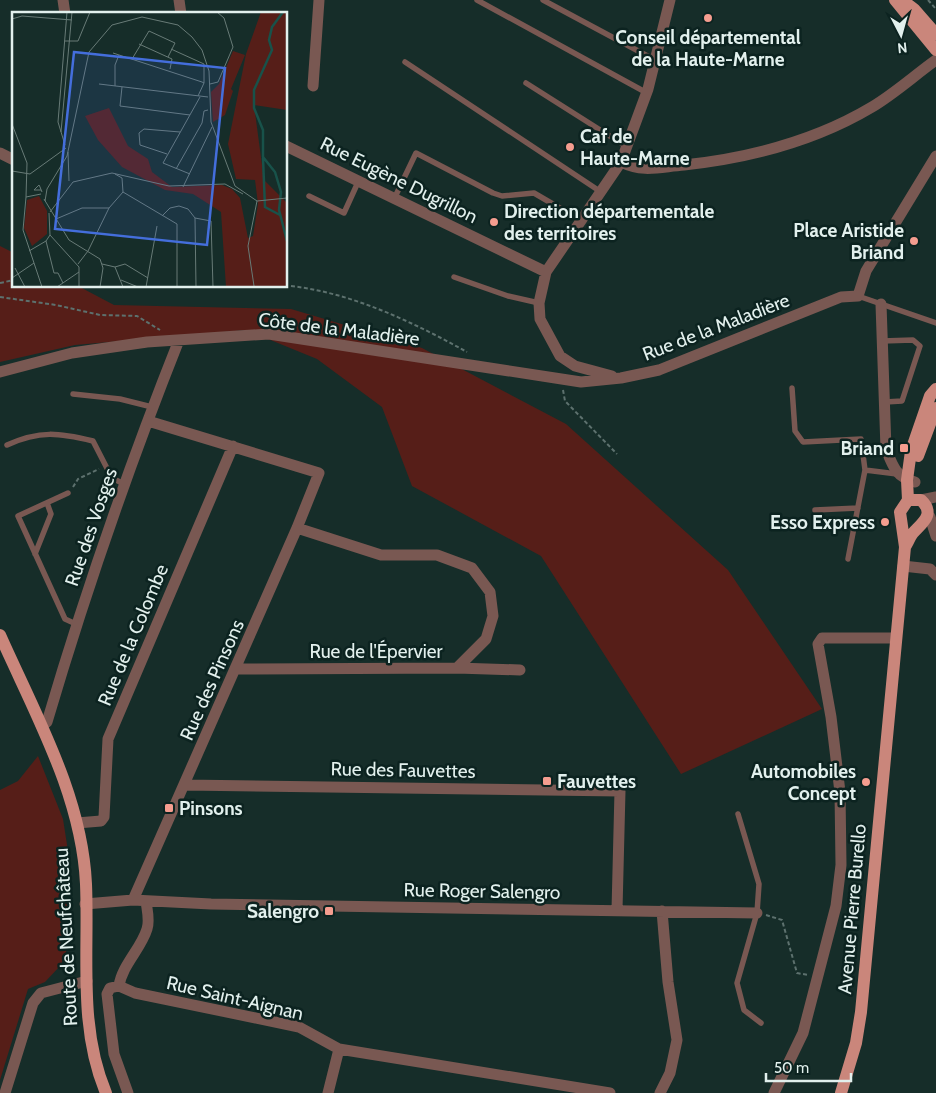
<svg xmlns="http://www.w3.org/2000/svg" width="936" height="1093" viewBox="0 0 936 1093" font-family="Cabin,sans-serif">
  <rect width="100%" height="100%" fill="#162d29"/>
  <path fill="#561e18" d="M0,246L14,253V286H78L114,305L291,309L422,348L566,424L728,570L822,709L681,774L541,556L412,486L382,407L317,359L246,330L75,345L0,362Z
    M38,756L63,819L68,851L72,936L61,965L45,982L28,989L0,1080V790L18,781Z"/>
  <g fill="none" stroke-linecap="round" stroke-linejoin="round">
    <path stroke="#5d716e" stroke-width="2" stroke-dasharray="4 2.5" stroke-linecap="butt" d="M928,0L936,9
      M0,283L14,280
      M291,286C352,293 413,322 467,352
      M0,297L56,305L100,315L137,316L160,330
      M563,390L565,401L617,454
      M73,487L78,479L99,469
      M766,915L782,920L797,973L808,975"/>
    <path stroke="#795852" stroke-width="5.5" d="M477,0L647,93
      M543,0L655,60
      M405,62L601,192
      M526,83L627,147
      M309,196L344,213L359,180
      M395,197L416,153L493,193L502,196L534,193L582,221
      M454,277L508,296L539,303
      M858,296L936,323
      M882,341L913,340L920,346L902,401L885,402
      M792,388L795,431L803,442L861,439L865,470
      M73,394L120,399L152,407
      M7,445C40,430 59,433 93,441L112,478L124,484
      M68,493L18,516L65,619L76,624
      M815,510L858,508
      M35,554L51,514L47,503
      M848,559L865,470L897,474
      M738,814L759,884L757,913L737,983L744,1010L761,1023"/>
    <path stroke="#795852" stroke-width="11" d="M63,0L65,14
      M179,0L181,14
      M313,86L319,0
      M286,146L546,272
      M0,153L14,160
      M621,162C644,173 659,167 684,165C749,158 815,141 872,107C894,94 915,75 936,60
      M881,304L886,449C893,467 896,477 915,482
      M0,372L72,353L147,342L269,334L581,382L621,378L659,370L841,297L858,296L866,271L936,156
      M612,376L575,366L560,356L540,319L539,303L546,272L621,162L648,89L670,0
      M921,500L936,497
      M930,517L936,536
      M903,566L930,569L936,575
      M457,668L520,670
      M235,669L457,668L486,639L493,616L490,592L472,568L437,555H381L297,528
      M41,725L47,722C85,593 129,466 179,340
      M185,785L620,791L617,910
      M77,823L101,821L104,817L108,739L233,446
      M133,900L297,528L319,473L148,421
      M146,901C147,909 150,921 147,929C141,949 122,965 119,986L135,993L299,1027L339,1049L610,1093
      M85,904L133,900L211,904L757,913
      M119,986L110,988L107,994L114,1054L128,1093
      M5,1093L33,1003L41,993L87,981
      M328,1093L339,1049
      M660,1093L670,1073L677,1040L668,982L662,911
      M774,1093L803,1033L836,906L841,865L840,792L831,717L818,644L822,638H896"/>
    <path stroke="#ca867b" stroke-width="12" d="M895,0L936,50
      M902,0L914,9L936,34
      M918,456L936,408
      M908,500L907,480L911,451L930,396L936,389
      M0,635C35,714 82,796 86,884C89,954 78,1027 106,1093
      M841,1093L856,1043L861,1012L905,547L900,512L908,500H921C936,514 922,523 913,533C910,537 908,542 905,547"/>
  </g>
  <g fill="#f59d8f" stroke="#0c2320" stroke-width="2">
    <circle cx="708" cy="18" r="5"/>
    <circle cx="570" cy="147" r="5"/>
    <circle cx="494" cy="222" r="5"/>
    <circle cx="914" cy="241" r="5"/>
    <rect x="899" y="443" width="10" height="10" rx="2.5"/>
    <circle cx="885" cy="522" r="5"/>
    <rect x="542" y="776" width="10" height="10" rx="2.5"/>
    <circle cx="866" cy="782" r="5"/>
    <rect x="164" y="803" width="10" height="10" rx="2.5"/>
    <rect x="324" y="906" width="10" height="10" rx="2.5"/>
  </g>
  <g text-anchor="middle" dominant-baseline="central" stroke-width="5" stroke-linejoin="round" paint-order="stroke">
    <g font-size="19" font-weight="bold" fill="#e2f0ed" stroke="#0c2320" text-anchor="end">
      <text x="708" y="37" text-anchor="middle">Conseil départemental<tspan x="708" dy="22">de la Haute-Marne</tspan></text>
      <text x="580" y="136" text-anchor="start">Caf de<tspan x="580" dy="22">Haute-Marne</tspan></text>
      <text x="504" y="211" text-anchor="start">Direction départementale<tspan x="504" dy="22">des territoires</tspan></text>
      <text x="904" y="230">Place Aristide<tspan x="904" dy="22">Briand</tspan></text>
      <text x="894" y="448">Briand</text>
      <text x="875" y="522">Esso Express</text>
      <text x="856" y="771">Automobiles<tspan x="856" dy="22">Concept</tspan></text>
      <text x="557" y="781" text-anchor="start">Fauvettes</text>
      <text x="179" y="808" text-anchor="start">Pinsons</text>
      <text x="319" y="911">Salengro</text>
    </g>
    <g font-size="19" fill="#e2f0ed" stroke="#0c2320">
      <text transform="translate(399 180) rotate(26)">Rue Eugène Dugrillon</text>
      <text transform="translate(716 327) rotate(-21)">Rue de la Maladière</text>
      <text transform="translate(339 329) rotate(7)">Côte de la Maladière</text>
      <text transform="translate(91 527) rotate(-71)">Rue des Vosges</text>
      <text transform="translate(133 635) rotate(-67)">Rue de la Colombe</text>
      <text x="376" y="651">Rue de l'Épervier</text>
      <text transform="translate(212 680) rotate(-66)">Rue des Pinsons</text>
      <text transform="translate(403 770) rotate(1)">Rue des Fauvettes</text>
      <text transform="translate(482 891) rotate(1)">Rue Roger Salengro</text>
      <text transform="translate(852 909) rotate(-85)">Avenue Pierre Burello</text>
      <text transform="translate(66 937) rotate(-93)">Route de Neufchâteau</text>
      <text transform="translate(235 998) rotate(13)">Rue Saint-Aignan</text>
    </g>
  </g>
  <g transform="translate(12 12)">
    <rect width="275" height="275" fill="#162d29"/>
    <path d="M249,0H275V98L242,93L252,168L275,191V275H214L209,200L181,182L153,178L110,155L86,128L73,104L97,96L116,134L136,147L140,160L160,175L210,173L220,177L228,186L236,226L241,224L246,192L243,168L224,167L216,132L234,42ZM221,39L233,43L219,77L221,79L213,103L201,110L199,80L207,72ZM27,184L35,199V222L20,234L12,216L15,188Z" fill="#561e18"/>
    <path fill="none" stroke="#18524a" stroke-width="2.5" d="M271,0L260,15L257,28L260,38L242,78V96L251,118V145L263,160L269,180L267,198L275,229M251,146L253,195L268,203"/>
    <path fill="none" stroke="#687b77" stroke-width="1" d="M0,7L10,4L60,8M52,29H66L78,0M127,32L160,47L158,57M159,37L192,52V71M101,41L190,70L192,71L186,84M120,47L137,19L163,31L156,45M87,72L196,85M198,72L206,70L221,35L212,6L205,0M103,74V53L107,43M110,75L108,94L178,103M0,112L15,151L14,185M49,120L60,0M53,133L46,110L55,0M56,140L57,169M155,142L128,133L127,121L132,117L168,120M164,157L190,111L192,99L196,98M0,159L18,162L54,136M178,162L151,151L188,85M171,175L200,115M29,178H22L27,173L28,175L30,180M111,180L165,212V275M14,185L11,218L30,275M14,185L29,182M32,187L57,228L88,247L91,256L88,275M33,189L35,177L55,144L77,40L100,13L130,5L166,13L180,25L190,38L197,59L199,110L223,174L245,189L275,186M38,200L61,170L100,161L157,174L213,172L231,182M37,201L38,223L67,255V275M150,204L158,196L167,194L176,197L183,206L184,275M183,206L199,209L201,275M44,207L70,196H97M34,229L42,261H46L51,271M17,239L34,229L38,223M76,239L97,196L111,180L110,166L103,162M66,252L76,239M90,252L103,255L111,275M103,255L113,252L136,266M3,256L13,275M0,266L22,251M109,268L126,275M242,274L236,234L245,189M45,275L67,260M134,275L145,214"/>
    <path fill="#446edc" fill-opacity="0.15" stroke="#446edc" stroke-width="2.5" d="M62,40L213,56L195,233L43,217Z"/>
    <rect width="275" height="275" fill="none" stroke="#e2f0ed" stroke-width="2.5"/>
  </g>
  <g transform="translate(901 35) rotate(174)" stroke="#0c2320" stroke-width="4" paint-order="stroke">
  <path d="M0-4L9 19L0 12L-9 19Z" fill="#e2f0ed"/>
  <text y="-8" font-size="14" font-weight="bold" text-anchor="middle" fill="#e2f0ed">N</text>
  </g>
  <path d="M766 1073v8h85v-8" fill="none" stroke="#e2f0ed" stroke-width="2.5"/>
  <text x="774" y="1073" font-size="15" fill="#e2f0ed" stroke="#0c2320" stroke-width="4" paint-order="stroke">50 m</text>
</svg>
